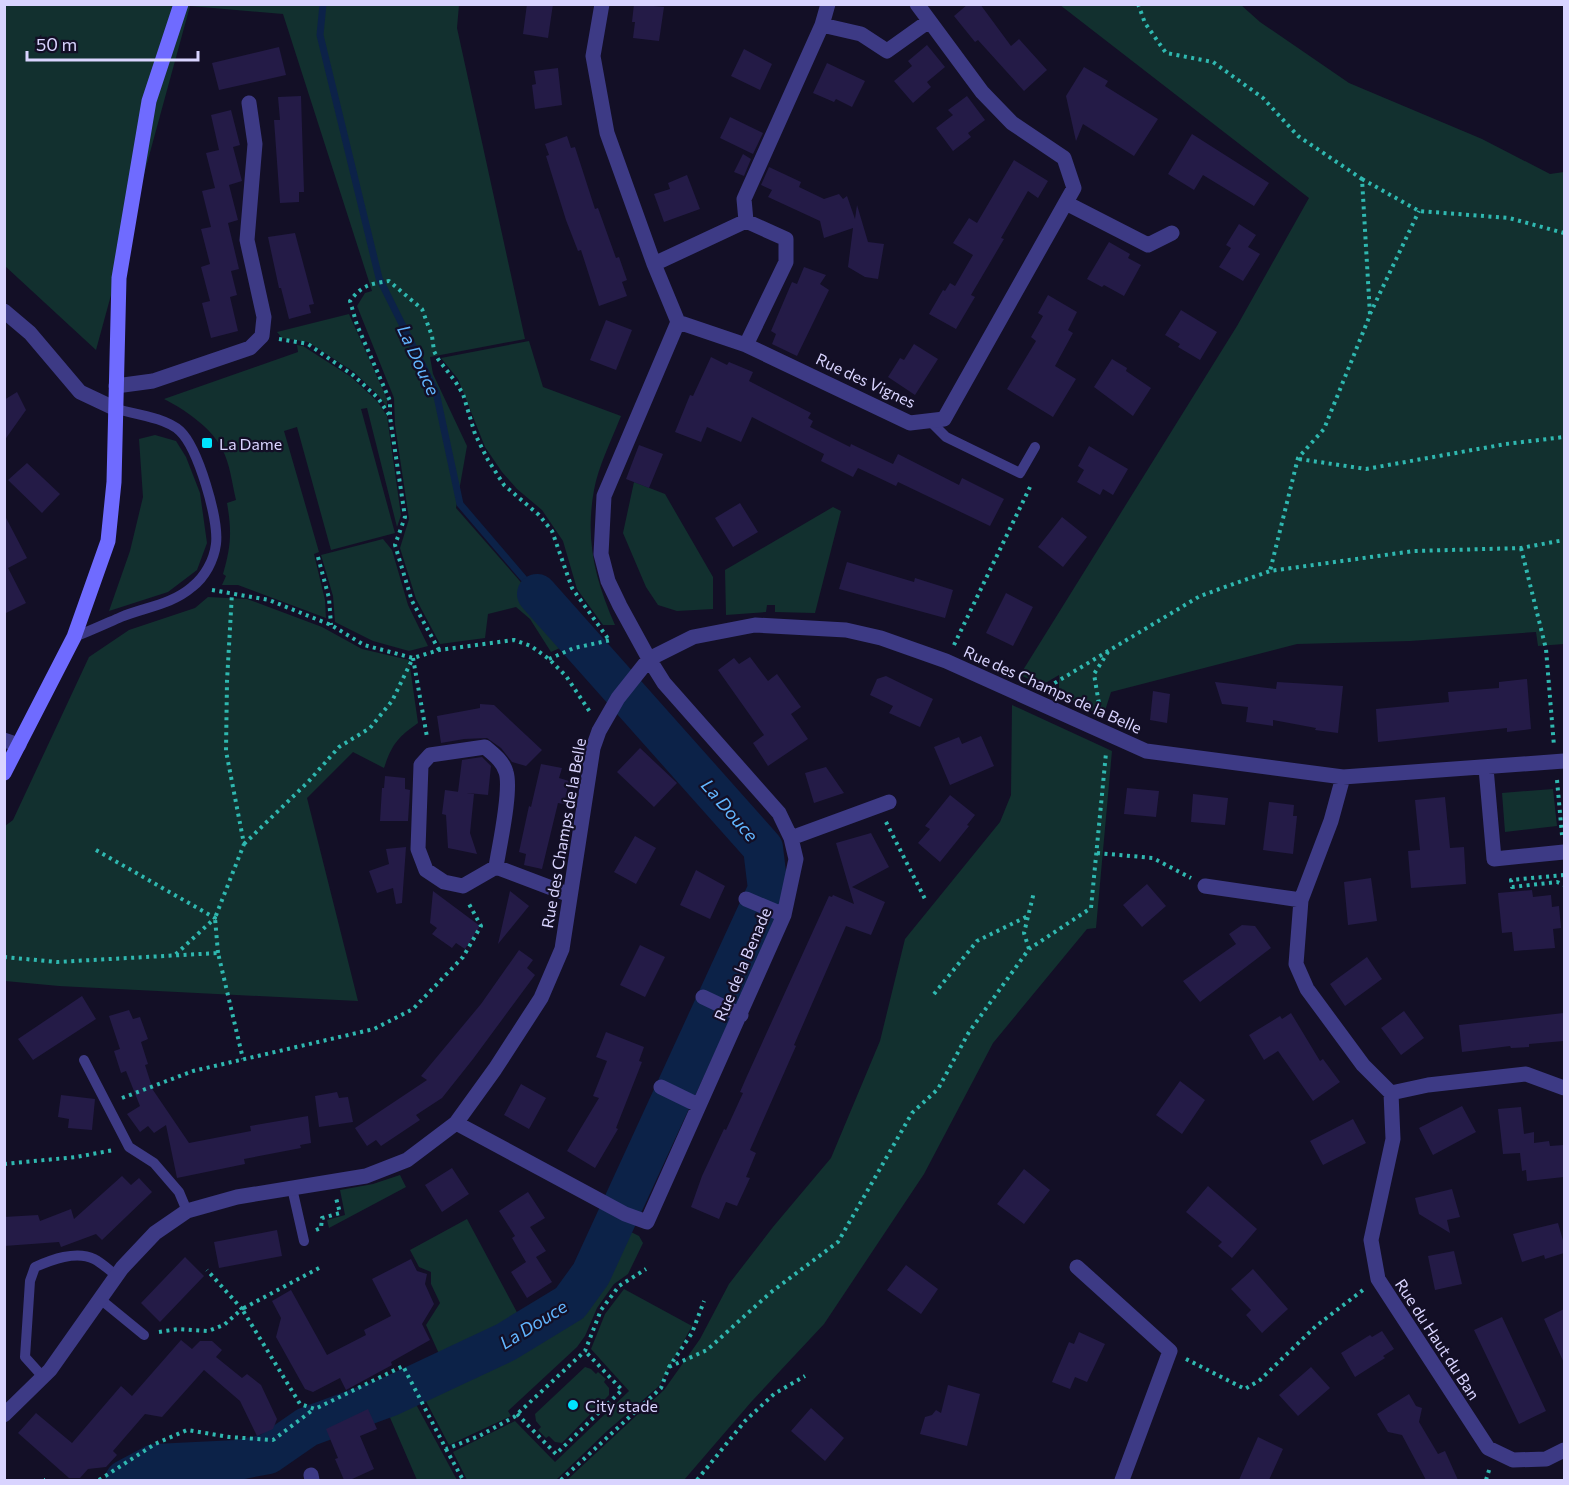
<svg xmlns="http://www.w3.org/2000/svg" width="1569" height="1485" viewBox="0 0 1569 1485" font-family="Commissioner,sans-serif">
  <rect width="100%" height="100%" fill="#130f26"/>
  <path fill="#12302f" d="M4,5H459L457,28L525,339L430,357L433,374L467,446L456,508L573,642L551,652L530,619L516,607L488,614L485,638L440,644L416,599L400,548L409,519L395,425L394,398L357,306L365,293L372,291L283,14L190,6L96,350L5,266Z
    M1060,5H1241L1260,22L1349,83L1482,139L1550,174L1564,172V644L1538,646L1536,632L1410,641L1297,644L1111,692L1103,717L1059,693V675L1042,685L1020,675L1237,326L1309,198Z
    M349,314L387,399V407L379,396L354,372L308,342L282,338L277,332Z
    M529,341L543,387L621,416C612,439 598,467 594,490C585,540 595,580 615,625H603L577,589L563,541L542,510L517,489L502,472L485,447L458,379L441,358Z
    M297,345L303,346L351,377L377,401L387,416L401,515L397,527L367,408L361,409L395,533L331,550L297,427L284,431L319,552L314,554L325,600L326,618L238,585H222L226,576L223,574C231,546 232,532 227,503L236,500C232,484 230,463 222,449C212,428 184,409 164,399L298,352Z
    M155,435L176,441L186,457L200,493L207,543L197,570L168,592L109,611L130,551L143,497L139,439Z
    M634,482L665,494L713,577V609L677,611L658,605L646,587L623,533Z
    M833,507L841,511L815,613L775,612V605H767L766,612L726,615L725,570Z
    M383,539L392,550L408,605L428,646L409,651L373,641L335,622L333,596L321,555Z
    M208,597L247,599L322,627L362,649L409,660L418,723C398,737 392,744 384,768L353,752L307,798L358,1001L59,986L5,981V826L13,820L89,657L129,630L195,608Z
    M1012,705L1112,751L1096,928L1087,929L993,1043L924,1174L824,1324L752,1401L684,1480H567L664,1390L700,1339L729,1284L773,1227L831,1158L880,1041L905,939L1000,822L1011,795Z
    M1553,789L1557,826L1505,832L1502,793Z
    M400,1175L406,1187L329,1228L327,1220L345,1215L340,1190L373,1184Z
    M467,1219L520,1318L440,1356L426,1325L440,1303L431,1284V1272L419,1267L410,1250Z
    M617,1225L639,1236L643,1243L628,1274L614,1284L597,1308L585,1336L577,1347L508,1411L511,1416L449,1445L419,1388L507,1346L572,1306L593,1276Z
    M624,1289L692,1326L659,1386L607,1431L556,1480H467L453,1452L515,1421L555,1462L629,1391L591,1349L605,1314Z
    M585,1367L591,1369L596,1374L598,1372L606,1379L604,1382L609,1388V1395L562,1443L555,1442L549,1436L546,1438L538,1430L541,1427L536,1421L535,1414Z
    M411,1395L457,1480H417L385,1406Z"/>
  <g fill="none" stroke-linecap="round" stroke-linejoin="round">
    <path stroke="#0c2248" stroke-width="7" d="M323,4L320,35L379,278L436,392L460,504L537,594"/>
    <path stroke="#0c2248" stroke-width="40" d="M125,1480L155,1464L237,1460L268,1454L307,1427L391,1396L506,1342L570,1303L591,1274L768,889L763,848L537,594"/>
  </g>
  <path fill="#241b47" d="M527,4H553L548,38L523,34Z
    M634,4L664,7L659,41L633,38L635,22H632Z
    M968,4H980L1011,46L1019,39L1047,70L1024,91L978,40L975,42L954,16Z
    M927,45L945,67L927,82L931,87L913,103L894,81L912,66L908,61Z
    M279,47L286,75L219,90L212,63Z
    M744,49L772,64L760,90L731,76Z
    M827,63L865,81L852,107L836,99L834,102L813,93Z
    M1084,67L1108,81L1105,86L1158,119L1134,156L1083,124L1076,141L1066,96Z
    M558,68L562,105L535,109L532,85L536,84L534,71Z
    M301,96L304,192H299V202L280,203L274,120H280L278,97Z
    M967,96L985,120L968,133L971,137L953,151L936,128L953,115L948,110Z
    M231,110L240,145L233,147L242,181L229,185L238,220L228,223L239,269L231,271L237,295L230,297L238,331L211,338L202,303L210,301L201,267L210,264L201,229L211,227L202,191L215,188L206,153L219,150L211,115Z
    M730,117L763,133L753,154L720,138Z
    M1192,134L1269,183L1254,206L1203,175L1194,190L1168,174Z
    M567,136L571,148L575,147L595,209L598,208L616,258L619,257L627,280L622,282L627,296L599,306L581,250L578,251L566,220L546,156L549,155L545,144Z
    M743,154L751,159L744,176L734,172Z
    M1014,160L1048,181L1038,198L1028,191L1001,238L1004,239L971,295L975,297L956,329L929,314L943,290L945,291L950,283L955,286L973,255L953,243L969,218L977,223Z
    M769,167L801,182L799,187L824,199L839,194L843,199L847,196L855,219L857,205L868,242L884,244L878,279L865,277L848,267L853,228L824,238L820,221L768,197L772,190L761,185Z
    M687,175L700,209L664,222L654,194L670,189L668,183Z
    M1239,224L1256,235L1248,247L1260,254L1243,281L1219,267L1231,248L1226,245Z
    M295,233L314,304L309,305L311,313L289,319L281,288H279L268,237Z
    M1109,242L1130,254L1128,258L1141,265L1124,296L1104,285L1102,287L1087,279Z
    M804,267L826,275L820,284L829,290L797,356L772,344L776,334L771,331L792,282L797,284Z
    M1048,295L1077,312L1068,330L1073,333L1055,366L1076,379L1053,417L1007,389L1036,341L1031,337L1043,316L1038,313Z
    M1181,310L1217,332L1200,360L1178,347L1180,344L1165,335Z
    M606,320L632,330L616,370L590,360Z
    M914,344L938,359L915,395L888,377L900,358L904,360Z
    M711,357L727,365L729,362L753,372L749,381L811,413L808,418L813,421L810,427L850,447L851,444L893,464L898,454L959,485L962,478L1004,499L990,526L898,482L896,486L858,468L853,477L821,461L824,454L752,417L741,442L707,427L701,442L675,432L690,395L693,396Z
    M1112,359L1127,368L1126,371L1151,388L1133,416L1094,387Z
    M17,392L26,410L4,441V400Z
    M639,445L663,454L649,488L626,479Z
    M1089,446L1128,469L1113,495L1103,489L1100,495L1077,482L1084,470L1078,466Z
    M27,463L60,494L42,513L8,480Z
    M740,503L758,532L733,547L715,518Z
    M4,514L27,558L8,568L26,603L4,614Z
    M1062,517L1087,537L1063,567L1038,547Z
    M847,562L914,582L915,578L953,590L945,618L839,589Z
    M1006,593L1033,607L1013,646L986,633Z
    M750,657L768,681L777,674L801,707L791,714L808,739L768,766L753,743L764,735L718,670L734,658L739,664Z
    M886,676L933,699L920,727L889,713L893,706L870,695L877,679Z
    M1527,679L1531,729L1507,732V728L1378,742L1376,709L1449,702L1448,692L1499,688V682Z
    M1215,682L1276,689L1277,682L1343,686L1338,733L1315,730L1316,728L1273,720V726L1246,722L1248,707L1222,704Z
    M1153,691L1170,694L1167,723L1150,720Z
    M480,704L494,705L542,750L526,766L512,762L501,748L487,738L464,739L441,743L437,716L480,708Z
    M981,736L994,766L950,785L934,747L959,737L962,744Z
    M640,748L677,783L654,807L617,772Z
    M482,757L491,766L488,795L458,792L462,760Z
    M541,764L562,768L559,778L569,781L564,804L558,803L542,869L524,865L526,854L519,852L529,806L531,807Z
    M826,767L844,793L814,803L805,773Z
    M385,776L405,778V789L410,790L408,821H380L382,788H384Z
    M1127,788L1159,791L1156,817L1124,814Z
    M445,790L474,794L470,833L477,854L448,848L446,815L442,814Z
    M1193,794L1228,798L1225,825L1191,822Z
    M950,795L975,815L967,825L969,826L940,862L918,843L930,829L925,826Z
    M1445,797L1450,848L1464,847L1466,884L1411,888L1408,851L1420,850L1415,800Z
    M1269,802L1294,805L1293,816H1297L1293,854L1263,850Z
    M871,833L889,867L852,887L885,902L871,935L846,926L794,1045L796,1046L750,1150L756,1153L746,1177L750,1178L737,1206L726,1202L719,1219L691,1207L702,1176L724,1129L726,1130L743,1093L740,1092L747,1076L829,896L832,897L833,895L854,904L836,843Z
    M635,836L656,848L636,884L614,872Z
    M406,847L402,903L396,904L393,888L377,893L369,871L389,864L386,849Z
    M696,870L725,886L710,919L680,905Z
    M1371,878L1377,921L1348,925L1344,882Z
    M1147,884L1166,906L1142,927L1123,905Z
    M1532,890L1533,897L1551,895L1552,907L1559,906L1561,928L1553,929L1555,948L1514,951L1512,932L1502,933L1498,893Z
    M433,891L480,926L465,949L456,943L452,948L432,934L437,928L430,923Z
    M510,891L529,906L498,944Z
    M1242,925L1255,926L1271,948L1200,1002L1183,981L1236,944L1229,934Z
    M640,945L665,957L645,997L620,985Z
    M519,950L533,960L527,968L535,975L473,1059L442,1098L416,1115L420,1120L381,1146L376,1140L367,1146L355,1128L427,1080L421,1076L481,1004Z
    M1367,957L1382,979L1345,1006L1330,984Z
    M82,996L96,1019L33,1060L18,1039Z
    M129,1010L133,1019L140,1017L148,1039L141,1042L148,1064L145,1065L153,1090L189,1143L251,1131L250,1126L308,1116L311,1143L300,1145L301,1148L244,1159L245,1164L177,1178L166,1125L154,1133L148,1126L140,1132L127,1114L140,1106L126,1071L121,1073L114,1051L120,1049L109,1016Z
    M1404,1011L1424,1038L1401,1055L1381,1028Z
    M1291,1013L1320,1061L1323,1059L1340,1082L1313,1101L1278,1051L1264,1060L1249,1035L1280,1016L1282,1019Z
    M1564,1013V1041L1529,1044V1047L1511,1048L1510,1046L1462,1052L1459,1025Z
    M606,1032L644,1047L639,1061L642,1062L616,1128L618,1129L595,1168L567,1151L599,1098L593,1096L607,1061L596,1057Z
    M1180,1081L1205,1100L1182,1134L1156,1115Z
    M521,1084L546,1098L529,1129L504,1115Z
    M337,1092L339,1098L348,1097L353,1122L319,1127L315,1096Z
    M61,1095L95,1099L92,1130L68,1128L69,1119L58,1117Z
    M1462,1106L1476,1132L1433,1155L1419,1128Z
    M1521,1107L1524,1134L1534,1132V1143L1549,1141L1550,1146L1564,1145V1177L1527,1181L1526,1170L1522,1171L1520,1153L1503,1154L1498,1109Z
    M1353,1119L1366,1143L1323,1165L1310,1141Z
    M452,1168L469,1194L442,1212L425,1185Z
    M1024,1169L1050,1190L1024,1224L997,1204Z
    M122,1176L131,1185L139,1178L152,1192L102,1240L96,1234L61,1247L59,1242L4,1246V1217L38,1215L40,1221L71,1209L74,1219Z
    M1208,1186L1257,1229L1232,1258L1218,1246L1222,1242L1186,1212Z
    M1452,1189L1460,1217L1447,1220L1450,1233L1419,1214L1415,1198Z
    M528,1192L545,1218L530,1227L546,1251L536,1257L552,1282L527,1298L511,1272L526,1262L512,1238L515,1236L499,1211Z
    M1558,1223L1564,1244V1253L1545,1259L1544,1255L1522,1262L1513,1234Z
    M277,1230L282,1256L219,1268L214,1242Z
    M1454,1251L1462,1284L1435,1290L1428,1256Z
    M185,1257L204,1276L160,1322L141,1303Z
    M411,1259L417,1271L427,1274L425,1284L434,1304L422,1324L430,1340L391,1362L392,1365L346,1390L340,1378L313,1392L305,1389L276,1337L281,1318L272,1301L291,1290L327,1355L366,1335L364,1330L391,1316L372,1279Z
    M906,1265L938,1289L921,1314L887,1290Z
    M1253,1269L1288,1309L1262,1333L1246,1315L1251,1310L1231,1289Z
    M1564,1309V1363L1544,1319Z
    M1502,1317L1546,1411L1519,1424L1474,1330Z
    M1382,1331L1394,1349L1383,1356L1385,1358L1355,1377L1341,1353L1370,1335L1372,1337Z
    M1079,1332L1105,1344L1087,1382L1075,1377L1070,1389L1052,1382L1069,1342L1074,1344Z
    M181,1340L192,1349L200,1341H212L222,1350L216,1357L242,1378L247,1374L261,1385L277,1419L273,1429L257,1436L240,1401L204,1370L162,1417L145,1414L113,1451L117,1455L106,1467L88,1469L80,1478H69L18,1433L36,1413L72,1443L121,1386L132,1396Z
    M1311,1367L1330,1388L1298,1416L1279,1395Z
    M948,1385L980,1394L967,1446L920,1434L925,1417L932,1415L936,1410L941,1413Z
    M1409,1394L1416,1406L1422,1408L1419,1422L1438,1454L1445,1451L1458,1480H1426L1402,1435L1388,1432L1377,1414Z
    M811,1408L844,1438L825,1461L791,1431Z
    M368,1409L377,1429L360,1436L374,1469L350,1480H344L335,1459L338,1458L326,1429Z
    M1258,1437L1283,1449L1269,1480H1239Z"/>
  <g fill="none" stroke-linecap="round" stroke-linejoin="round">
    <path stroke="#2fb8b0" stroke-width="4" stroke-dasharray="3 4.5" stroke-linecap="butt" d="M1138,4L1145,23L1166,53L1213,62L1263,98L1298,136L1362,179L1370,315L1324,429L1298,458L1270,571
      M1362,179L1419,211L1509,218L1564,233
      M1370,314L1419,211
      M279,339L308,344L353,375L378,398L390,416
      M1299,459L1366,469L1506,444L1564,437
      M1521,548L1546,649L1554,746
      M318,557L329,598L331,625
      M212,590L269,600L331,625L364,645L413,658L439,650L514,640L531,646L549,659L566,676L590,712
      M954,645L1030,487
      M439,650L412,601L395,545L405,517L390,417V401L357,325L350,301C362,285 370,284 389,281L422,309L432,336L434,351L438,359L455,381L463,394L475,434L488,460L504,485L539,515L552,531L572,588L609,640
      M413,658L427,737
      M549,659L574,648L611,640
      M1048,687L1200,596L1270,571L1414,551L1521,548L1564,540
      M1100,710L1094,674L1108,652
      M1557,780L1562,835
      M886,822L925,899
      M244,844L308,782L339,747L370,728L392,701L413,658
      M96,850L215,918L175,955
      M1097,853L1153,858L1191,878
      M1564,875L1511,880L1512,887L1557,882L1564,885
      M1029,949L1024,933L1034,892
      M218,953L215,918L244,844L226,751L227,681L232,593
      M4,957L57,962L218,953L243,1059
      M934,994L977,941L1028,916
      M122,1098L193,1071L374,1029L413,1009L463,957L481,926L469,904
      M4,1164L76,1157L114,1150
      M316,1230L321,1228L322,1218L340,1213L336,1198
      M319,1268L242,1309L300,1404L315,1409L403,1366L446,1449L479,1436L514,1417L585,1351L601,1310L619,1286L646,1269
      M159,1332L178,1329L208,1331L224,1325L242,1309L207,1270
      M1186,1359L1245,1389L1260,1380L1316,1326L1363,1290
      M669,1367L707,1350L770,1293L838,1242L912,1113L938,1089L969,1032L1029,949L1091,908L1106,753
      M517,1414L556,1454L622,1390L585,1351
      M446,1449L463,1480
      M44,1480H45
      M99,1480L155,1444L187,1430L229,1437L273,1440L314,1409
      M561,1480L661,1388L669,1367L692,1333L704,1301
      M697,1480L745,1421L774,1394L805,1376
      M1486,1480L1490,1467"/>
    <path stroke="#3d3a85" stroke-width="10" d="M930,421L946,437L1020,473L1035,447
      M74,637C90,631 105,624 121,617C145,607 171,605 192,587C205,577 214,560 216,544C219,519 198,448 180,431C166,418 135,414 116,409
      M84,1060L129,1147L154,1163L179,1192L187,1211
      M292,1188L304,1241
      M100,1299L144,1335
      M43,1377L25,1357L30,1281L35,1267C51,1260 76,1250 94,1259C102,1263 109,1270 117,1276"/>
    <path stroke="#3d3a85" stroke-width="15" d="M602,4L593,56L607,133L654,264L678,322L746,345L910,423L944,419L1074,188L1064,158L1012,123L982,92L917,4
      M822,25L861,34L887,51L929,21
      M1066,203L1148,245L1172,233
      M746,221L786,239V262L746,345
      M654,264L746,221L744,199L822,25L828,4
      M4,311L30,333L80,392L116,409
      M116,386L153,381L250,348L262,336L264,317L247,240L255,144L249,103
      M4,740L19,745
      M1486,768L1494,859L1564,852
      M1343,777L1331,821L1301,900L1296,964L1307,989L1363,1065L1391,1093L1428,1085L1526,1074L1564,1088
      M791,838L889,802
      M496,867L463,886L444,882L426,870L418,849L421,765L430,755L485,747C493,754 503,761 506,772C512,790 499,847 496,867L570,895
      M1205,886L1301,900
      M746,899L784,915
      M703,997L741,1015
      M661,1087L698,1105
      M1391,1093L1393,1139L1371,1240L1378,1279L1488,1448L1513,1460L1546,1459L1564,1450
      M456,1123L625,1214L647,1222L784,915L796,859L791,838L779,813L664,683L649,659L620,606L608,581L601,554L604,496L678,322
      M1077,1267L1170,1351L1122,1480
      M4,1415L50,1370L122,1268L155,1233L187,1211L237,1197L366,1176L407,1160L456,1123L495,1069L541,998L562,949L593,748L599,731L618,698L649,659L693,637L755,625L846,630L881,638L946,661L1146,751L1343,777L1564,761
      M311,1475L312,1480"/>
    <path stroke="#6f6bff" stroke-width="15" d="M4,773L74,637L108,541L114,482L119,278L149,101L181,4"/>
  </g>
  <g fill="#00e5ff" stroke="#130f26" stroke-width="2">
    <rect x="201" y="437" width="12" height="12" rx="3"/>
    <circle cx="573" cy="1405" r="6"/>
  </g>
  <g text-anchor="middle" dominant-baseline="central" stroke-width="4.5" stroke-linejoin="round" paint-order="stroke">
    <g font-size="16" fill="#d9d4ff" stroke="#130f26">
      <text transform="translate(866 380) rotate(25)">Rue des Vignes</text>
      <text transform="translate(1053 689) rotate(24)">Rue des Champs de la Belle</text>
      <text transform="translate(563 833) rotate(-80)">Rue des Champs de la Belle</text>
      <text transform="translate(742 964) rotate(-67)">Rue de la Benade</text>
      <text transform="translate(1438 1339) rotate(57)">Rue du Haut du Ban</text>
    </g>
    <g font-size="16" fill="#d9d4ff" stroke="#130f26" text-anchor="start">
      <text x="219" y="443">La Dame</text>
      <text x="585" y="1405">City stade</text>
    </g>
    <g font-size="18" font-style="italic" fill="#62b6ff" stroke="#130f26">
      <text transform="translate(419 360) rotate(65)">La Douce</text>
      <text transform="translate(730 810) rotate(49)">La Douce</text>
      <text transform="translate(533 1324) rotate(-32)">La Douce</text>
    </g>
  </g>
  <rect width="1569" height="1485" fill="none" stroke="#d9d4ff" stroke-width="12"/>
  <path d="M27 51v9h171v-9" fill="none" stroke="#d9d4ff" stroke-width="3"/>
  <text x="36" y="51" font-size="18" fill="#d9d4ff" stroke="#130f26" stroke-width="4.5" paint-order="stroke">50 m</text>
</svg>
